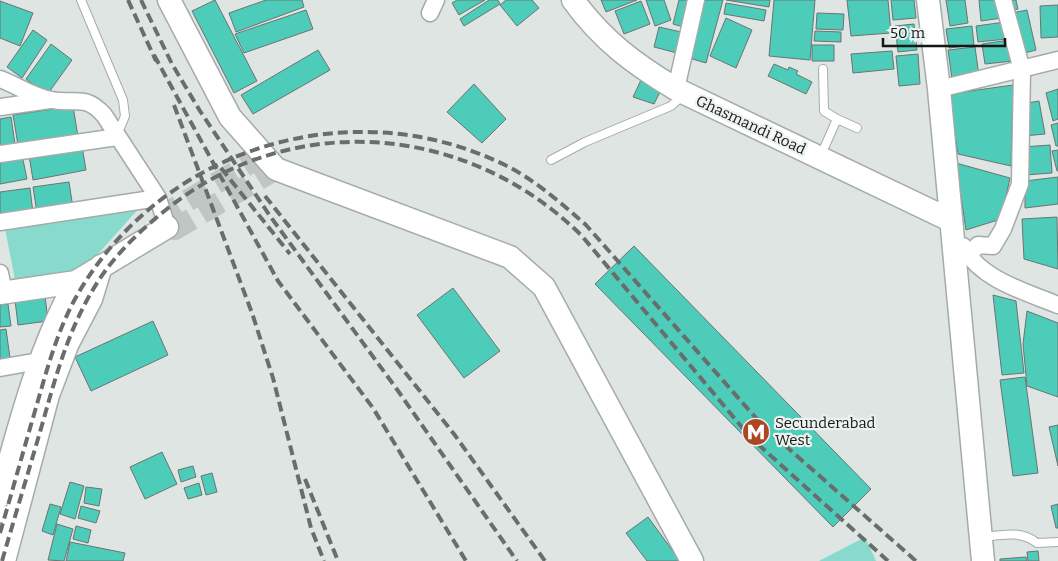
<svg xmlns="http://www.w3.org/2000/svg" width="1058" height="561" viewBox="0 0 1058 561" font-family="Bitter,serif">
  <rect width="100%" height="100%" fill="#dee5e3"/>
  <path fill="#88dbcc" d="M143,204L78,276L16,285L4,223Z
    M865,537L876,561H819Z"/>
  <path fill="#4cccb9" stroke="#6d7371" d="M215,0L257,81L234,93L192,11Z
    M266,0H302L304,7L236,32L229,13Z
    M457,0H485L459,15L452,3Z
    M489,0H498L500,4L464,26L460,19Z
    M506,0H532L539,8L517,26L500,5Z
    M601,0H637L606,12Z
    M646,0H664L671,20L655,26Z
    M679,0H690L687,28L673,24Z
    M705,0H723L706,63L689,58Z
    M726,0H770L769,7Z
    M774,0H815L810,60L769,56Z
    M847,0H888L891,33L851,36Z
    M891,0H914L916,18L893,20Z
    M946,0H965L968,23L950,26Z
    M979,0H1000L1002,18L981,21Z
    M1006,0H1016L1018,9L1009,12Z
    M0,1L33,13L20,46L0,38Z
    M641,1L650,24L624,34L615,11Z
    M726,3L766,10L764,21L724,14Z
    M1058,5V37L1041,38L1040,6Z
    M306,10L313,29L244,53L235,34Z
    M1027,10L1036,50L1021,54L1012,13Z
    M817,13L844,14L843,30L816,29Z
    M726,18L752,30L736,68L710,56Z
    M1005,22L1007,39L978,42L976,26Z
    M914,24L917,50L898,52L895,26Z
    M972,26L974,45L949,48L946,29Z
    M659,27L686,33L681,54L654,47Z
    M33,30L47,40L22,78L7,67Z
    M815,31L841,32V42L814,41Z
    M1010,40L1013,61L985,64L982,44Z
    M51,44L72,60L47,95L26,79Z
    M812,45H834V61H812Z
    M975,47L979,76L952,79L948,50Z
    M318,50L330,70L253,114L241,95Z
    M892,51L894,69L853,73L851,54Z
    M918,54L920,84L899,86L896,56Z
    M774,64L788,70L789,67L798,71L796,74L812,82L806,94L768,76Z
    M641,80L661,90L654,104L633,97Z
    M474,84L506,119L482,143L447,112Z
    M1013,85L1011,166L958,154L949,94Z
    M1058,89V119L1053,121L1046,93Z
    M1039,101L1045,134L1024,136L1027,103Z
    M73,106L78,137L18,145L13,115Z
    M11,117L15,144L0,146V119Z
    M1058,123V146H1056L1051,125Z
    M1050,145L1052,173L1025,175L1023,147Z
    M82,146L86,170L33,180L29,155Z
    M1058,150V171H1057L1052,151Z
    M22,155L27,179L0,184V160Z
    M956,163L1010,178L1001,219L966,230Z
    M1058,177V204L1025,208V181Z
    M69,182L73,208L37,213L33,187Z
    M30,188L33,213L0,217V192Z
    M1057,217L1058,269L1024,259L1022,219Z
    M634,246L871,489L833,527L595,284Z
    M453,288L500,351L464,378L417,315Z
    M993,295L1016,301L1024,373L1002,375Z
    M45,296L48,321L18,325L15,300Z
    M8,304L11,326L0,327V305Z
    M1027,311L1058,323V397L1027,386L1023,344Z
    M153,321L168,355L91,391L75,357Z
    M6,329L10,358L0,359V330Z
    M1025,377L1038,473L1013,476L1000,380Z
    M1058,425V466L1049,427Z
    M162,452L177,484L145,499L130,467Z
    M193,466L196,477L181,482L178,470Z
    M212,473L217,492L206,495L201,476Z
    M70,482L84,486L75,519L60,514Z
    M199,483L202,495L188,499L184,488Z
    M86,487L102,489L99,506L84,503Z
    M50,504L61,507L53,535L42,531Z
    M1058,504V528H1056L1051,506Z
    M81,506L100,511L96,523L78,518Z
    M648,517L680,561H647L626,533Z
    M57,524L73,529L64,561L48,560Z
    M76,526L91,530L88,543L73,539Z
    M70,542L125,553L123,561H66Z
    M1038,551L1039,561H1028L1027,552Z
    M1026,557L1027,561H1000V559Z"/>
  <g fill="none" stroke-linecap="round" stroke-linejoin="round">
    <path stroke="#c0c6c4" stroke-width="22" stroke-dasharray="22 11" stroke-linecap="butt" d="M263,155L167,213V227L175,229L276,169"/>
    <g stroke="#a5abaa" stroke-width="10">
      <path id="lane" d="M81,0L123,100L125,116L117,135
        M837,119L857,128
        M821,155L837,119L824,111L823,69
        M551,160L585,142L671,106L683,95
        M983,537C1002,535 1021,530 1037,543L1058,542"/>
    </g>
    <g stroke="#a5abaa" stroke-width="19">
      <path id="street" d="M430,13L436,0
        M0,79C16,85 34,97 51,100C75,105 84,93 104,115L158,198L167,227
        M676,89L696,0
        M939,89L1058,60
        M0,107L50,100
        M0,154L117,137
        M0,222L158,198
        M963,246C979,279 1026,292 1058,305
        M968,256L978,245L993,246L1003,229L1020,184L1022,70L1003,0
        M0,273L4,293
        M0,368L39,361L50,362
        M0,514L17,515"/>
    </g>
    <g stroke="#a5abaa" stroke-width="25">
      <path id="secondary" d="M169,0L230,117L276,169L510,257L544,287L692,561
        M573,0C602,40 634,64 676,89L950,220
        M928,0L939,89L983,561
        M0,293L76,282L167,227
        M0,496C20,422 39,349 76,282
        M4,561L48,395L67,345L91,299L101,266"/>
    </g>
    <use href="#lane" stroke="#fff" stroke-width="8"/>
    <use href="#street" stroke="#fff" stroke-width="16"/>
    <use href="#secondary" stroke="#fff" stroke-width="22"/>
    <path stroke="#696e6d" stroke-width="4" stroke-dasharray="10 5" stroke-linecap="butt" d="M128,0L156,61
      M141,0L172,64L200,111L270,216L396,388L517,561
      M154,55L278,281L373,408L466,561
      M174,105L252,313L273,378L311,528L324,561
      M221,168L290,254
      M265,196L454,434L545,561
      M305,479L338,561
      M0,533C12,492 23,452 35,411C46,373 56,334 75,299C159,148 350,89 505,165C535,180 561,203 586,225L763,426L916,561
      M2,561C15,516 29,470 42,425C55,379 67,334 91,293C109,261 134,236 162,213C288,108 467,122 582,236L751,438L888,561"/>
  </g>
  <defs>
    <g id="metro-disc" transform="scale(1.4375)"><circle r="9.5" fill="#ae4624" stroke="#ebf2f0"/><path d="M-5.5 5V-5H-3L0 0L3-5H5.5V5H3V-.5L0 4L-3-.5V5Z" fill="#fff"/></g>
  </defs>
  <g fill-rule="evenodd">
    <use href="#metro-disc" x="756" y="432"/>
  </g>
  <g text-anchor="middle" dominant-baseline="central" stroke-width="4.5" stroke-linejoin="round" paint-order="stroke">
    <g font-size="15" fill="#151717" stroke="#ebf2f0">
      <text transform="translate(751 125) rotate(25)">Ghasmandi Road</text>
    </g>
    <g font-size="15" fill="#151717" stroke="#ebf2f0" text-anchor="start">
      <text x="775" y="423">Secunderabad<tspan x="775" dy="17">West</tspan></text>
    </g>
  </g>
  <path d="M883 38v8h122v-8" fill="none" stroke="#151717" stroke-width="2.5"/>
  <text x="890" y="38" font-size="15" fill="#151717" stroke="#ebf2f0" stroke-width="4" paint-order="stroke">50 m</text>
</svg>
